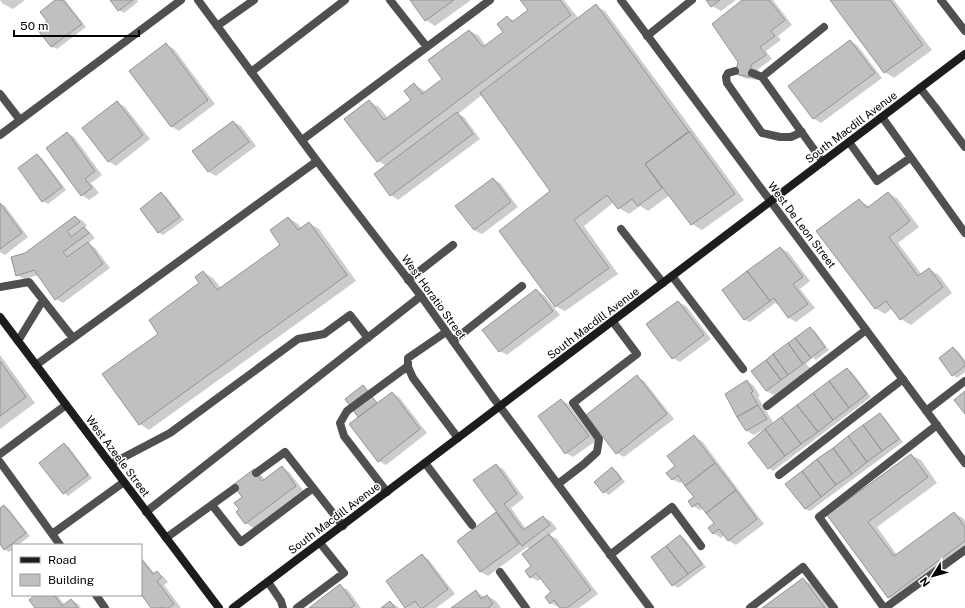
<svg xmlns="http://www.w3.org/2000/svg" width="965" height="608" viewBox="0 0 965 608" font-family="'Public Sans',sans-serif">
  <rect width="100%" height="100%" fill="#fff"/>
  <path fill="#0003" fill-rule="evenodd" d="M0,0H25L13,9L3,4Z
    M57,0H65L86,27L57,49L52,47L38,29L49,21Z
    M111,0H137L138,2L124,13L119,10Z
    M411,0H471L435,26L426,20Z
    M521,0H564L579,19L596,6L605,11L744,200L702,230L692,224L670,195L648,211L640,206L629,214L619,208L614,202L584,226L618,274L565,311L555,306L552,191L483,94L458,114L464,117L480,139L398,200L391,195L375,175L386,166L378,161L346,119L369,101L379,107L388,118L412,100L414,84L423,90L426,93L444,79L470,31L479,36L486,46L505,32L507,17L515,21L529,10Z
    M707,0H736L721,11L712,6Z
    M744,0H773L792,25L778,36L781,40L766,51L772,59L758,69V80L744,78L737,74L739,62Z
    M831,0H894L932,50L894,78L885,72Z
    M850,41L857,45L882,78L821,123L814,119L790,86Z
    M167,45L174,49L215,104L179,131L171,126Z
    M117,102L125,107L150,139L116,166L108,161Z
    M233,122L241,126L256,146L216,176L209,172Z
    M67,133L74,137L102,175L91,183L99,193L89,200L82,195Z
    M37,155L42,158L66,190L48,204L43,201Z
    M493,179L500,183L518,207L482,234L474,230Z
    M888,193L898,199L919,227L898,243L922,275L929,269L939,275L952,293L911,325L901,319L893,308L885,314L875,308L859,200L870,207Z
    M161,194L166,196L184,220L163,235L158,232Z
    M0,203L5,206L28,237L5,255L0,252Z
    M75,217L83,221L87,226L84,228L91,233L95,238L88,243L95,248L110,268L63,303L56,299L39,275L24,279L17,275L26,254Z
    M289,218L298,224L302,229L309,223L319,229L356,281L149,430L140,424L160,334L200,284L203,272L213,278L221,288L281,245Z
    M780,248L788,252L810,281L800,289L815,308L796,322L789,318L779,304L778,305L775,303L750,322L745,320L723,291Z
    M536,290L544,295L560,315L507,355L500,351Z
    M678,302L686,306L711,339L680,362L673,358Z
    M810,328L815,331L829,350L816,360L813,358L806,364L810,368L774,395L766,391L752,371ZM814,354L815,356L806,363L804,361Z
    M953,348L958,351L965,360V372L957,378L953,375Z
    M0,355L35,403L0,429Z
    M847,369L852,372L871,397L773,471L769,468L768,427L754,435L747,431L726,395L747,381L754,386L760,396L758,397L774,424Z
    M637,377L644,381L674,419L624,457L617,453Z
    M363,386L365,387L378,404L392,393L399,397L427,433L386,465L379,461L359,417L346,399Z
    M561,400L568,404L596,441L573,457L566,453Z
    M880,414L884,417L903,442L810,511L805,509Z
    M694,437L702,441L764,524L736,545L729,541L724,535L721,538L713,533L715,524L704,508L700,510L693,506L695,497L683,481L680,483L672,479L677,466Z
    M64,445L69,447L92,478L68,496L64,493Z
    M911,455L921,460L937,483L877,527L897,555L954,513L964,519L965,521V554L898,603L888,597L829,516Z
    M496,465L503,469L524,498L511,508L526,529L543,517L551,521L557,529L549,535L557,539L598,594L579,608H561L560,606L558,607L551,603L552,592L542,578L538,581L530,577L533,567L530,549L527,547L488,576L481,572L459,541L496,514L502,517Z
    M282,467L289,472L303,490L253,528L246,523L237,512L240,510L254,471L261,475L265,480Z
    M612,468L617,471L625,482L609,495L604,492Z
    M4,506L9,509L30,536L18,545H13V549L9,552L4,549L0,543V509Z
    M680,536L685,539L706,567L678,588L673,585Z
    M422,555L429,560L455,594L436,608H421L420,606L418,608H408L406,607Z
    M141,557L155,574L157,573L164,577L168,582L164,585L181,608H153L141,593Z
    M803,579L812,585L830,608H764Z
    M340,586L348,590L361,608H310Z
    M476,592L485,597L487,596L496,601L501,608H453Z
    M37,595H57L65,605L71,600L78,604L81,608H36Z
    M390,602L398,607L399,608H383Z"/>
  <path fill="#c0c0c0" stroke="#949494" d="M55,0H63L82,24L51,47L37,29L47,21L40,12Z
    M110,0H133L118,11Z
    M410,0H454L425,21Z
    M520,0H560L571,15L377,162L344,119L369,100L384,120L411,100L404,91L414,83L422,94L442,79L428,60L469,30L483,47L503,32L497,24L507,16L512,22L528,10Z
    M706,0H720L711,7Z
    M742,0H769L785,20L771,31L775,36L760,47L766,55L751,65L750,77L735,74L738,62L712,24Z
    M830,0H890L923,45L884,73Z
    M596,4L689,132L645,164L662,188L638,206L632,199L618,209L607,195L574,220L609,268L555,307L499,231L550,191L480,93Z
    M850,40L875,73L813,119L788,86Z
    M166,43L208,100L171,127L129,71Z
    M117,101L143,135L108,162L82,128Z
    M457,112L473,134L390,196L374,174Z
    M233,121L249,142L208,172L192,151Z
    M689,131L735,194L691,225L645,164Z
    M67,132L95,171L85,179L92,188L81,196L46,148Z
    M37,154L62,187L42,202L18,168Z
    M493,178L511,202L474,230L455,206Z
    M161,192L180,217L158,233L140,209Z
    M888,192L910,221L889,237L918,276L929,268L943,287L900,320L886,301L875,309L816,231L859,199L867,208Z
    M0,203L22,233L0,249Z
    M75,216L80,222L67,231L71,237L84,227L89,233L63,252L67,257L88,242L103,264L55,300L34,270L16,276L11,257L25,253Z
    M288,217L298,230L309,222L347,275L139,425L102,374L158,334L149,320L199,283L195,277L203,271L217,290L280,245L270,230Z
    M780,247L803,277L793,284L808,304L788,318L774,298L770,301L747,271Z
    M747,271L770,301L744,320L722,290Z
    M536,289L553,311L499,352L482,330Z
    M678,301L704,335L672,359L646,324Z
    M810,327L825,347L811,358L795,338Z
    M795,338L811,358L803,364L788,343Z
    M788,343L803,364L788,375L773,354Z
    M953,347L965,363V366L952,376L939,358Z
    M773,354L788,375L781,380L766,360Z
    M766,360L781,380L766,391L751,371Z
    M0,361L26,397L0,416Z
    M847,368L867,394L849,408L829,381Z
    M637,375L667,414L616,454L586,415Z
    M747,380L753,391L751,393L758,405L737,417L725,394Z
    M829,381L849,408L833,420L813,393Z
    M363,385L377,403L358,417L345,399Z
    M965,391V414L954,400Z
    M392,392L420,429L378,462L349,424Z
    M813,393L833,420L818,432L797,405Z
    M561,399L589,436L565,454L538,416Z
    M758,405L767,419L746,431L737,417Z
    M797,405L818,432L801,444L781,417Z
    M880,413L899,439L882,451L863,425Z
    M781,417L801,444L785,456L765,429Z
    M863,425L882,451L867,462L848,436Z
    M765,429L785,456L768,469L748,443Z
    M694,435L715,463L685,486L678,475L672,480L666,473L675,466L667,456Z
    M848,436L867,462L852,474L833,448Z
    M64,443L88,475L63,494L39,463Z
    M833,448L852,474L836,485L817,459Z
    M911,454L928,477L868,522L894,556L954,512L965,527V541L888,598L827,515Z
    M817,459L836,485L821,497L802,471Z
    M715,463L736,490L706,513L698,503L692,507L688,501L694,497L685,486Z
    M496,464L517,494L504,504L523,530L543,516L550,525L522,546L473,480Z
    M282,466L296,486L245,524L236,512L239,509L234,503L242,497L233,485L254,469L262,481Z
    M612,467L621,479L603,493L594,482Z
    M802,471L821,497L805,509L785,484Z
    M736,490L757,519L728,541L719,529L713,534L708,528L714,523L706,513Z
    M4,505L26,533L4,550L0,544V508Z
    M496,512L519,544L480,572L457,541Z
    M549,534L591,590L567,608H560L554,600L550,604L545,597L551,592L536,573L530,578L525,571L531,566L522,554Z
    M680,535L702,564L688,574L666,546Z
    M666,546L688,574L672,586L651,557Z
    M422,554L448,589L423,608H420L415,601L405,608L386,581Z
    M141,559L153,574L157,571L162,577L157,581L174,604L168,608H162L161,607L159,608H151L141,594Z
    M803,578L825,608H762Z
    M340,584L355,605L351,608H309Z
    M476,590L481,599L487,595L493,604L489,607L490,608H451Z
    M35,595H54L62,606L71,599L78,608H35L29,600Z
    M390,601L395,608H381Z"/>
  <g fill="none" stroke-linecap="round" stroke-linejoin="round">
    <path stroke="#505050" stroke-width="8" d="M390,0L427,47
      M941,0L965,31
      M217,26L254,0
      M647,36L692,0
      M735,71L728,73L726,77L727,83L762,133L780,137H791L802,132
      M251,72L345,0
      M752,73L762,77L823,162
      M762,77L824,27
      M920,88L935,107L965,147
      M0,94L20,120
      M882,117L965,233
      M302,140L490,0
      M849,142L877,181L910,158
      M621,229L663,283
      M672,276L743,369
      M408,280L453,245
      M0,287L29,282L73,338
      M446,332L408,358V367L413,378L458,438
      M18,341L43,300
      M453,341L522,286
      M36,365L317,161
      M767,406L866,330
      M0,462L60,545
      M425,463L472,525
      M111,464L170,433L298,339L324,334L350,315L368,338
      M256,473L285,452L343,526
      M779,475L903,379
      M558,484L584,464L597,452L599,439L573,403L637,354L613,322
      M387,492L344,436L340,423L347,411L408,366
      M212,505L241,542L313,488
      M146,512L421,296
      M52,534L124,482
      M166,538L235,488
      M610,555L672,507L701,546
      M500,572L526,608
      M268,582L281,601L283,608
      M96,595L105,608
      M297,608L344,573L320,543
      M750,608L803,567L834,608
      M884,608L819,517L937,425
      M885,608L965,550"/>
    <path stroke="#505050" stroke-width="8" d="M198,0L317,161L421,296L492,396L650,608
      M621,0L965,463
      M0,135L181,0
      M926,411L965,381
      M0,454L66,405"/>
    <path stroke="#1d1d1d" stroke-width="8" d="M0,317L219,608
      M233,608L672,276L965,54"/>
  </g>
  <g text-anchor="middle" dominant-baseline="central" stroke-width="3" stroke-linejoin="round" paint-order="stroke">
    <g font-size="11" fill="#000" stroke="#fff">
      <text transform="translate(851 127) rotate(-37)">South Macdill Avenue</text>
      <text transform="translate(802 225) rotate(53)">West De Leon Street</text>
      <text transform="translate(434 297) rotate(54)">West Horatio Street</text>
      <text transform="translate(593 323) rotate(-37)">South Macdill Avenue</text>
      <text transform="translate(118 456) rotate(53)">West Azeele Street</text>
      <text transform="translate(334 518) rotate(-37)">South Macdill Avenue</text>
    </g>
  </g>
  <rect x="12" y="544" width="130" height="52" fill="#ffffff" stroke="#999999"/>
  <rect x="20" y="557" width="20" height="6" fill="#1d1d1d" stroke="#999999"/>
  <text x="48" y="564" font-size="12" fill="#000000">Road</text>
  <rect x="20" y="574" width="20" height="12" fill="#c0c0c0" stroke="#999999"/>
  <text x="48" y="584" font-size="12" fill="#000000">Building</text>
  <g transform="translate(933 576) rotate(233)" stroke="#ffffff" stroke-width="3" paint-order="stroke">
  <path d="M0-3L7 15L0 10L-7 15Z" fill="#000000"/>
  <text y="-6" font-size="11" font-weight="bold" text-anchor="middle" fill="#000000">N</text>
  </g>
  <path d="M14 30v6h125v-6" fill="none" stroke="#000000" stroke-width="2"/>
  <text x="20" y="30" font-size="12" fill="#000000" stroke="#ffffff" stroke-width="3" paint-order="stroke">50 m</text>
</svg>
